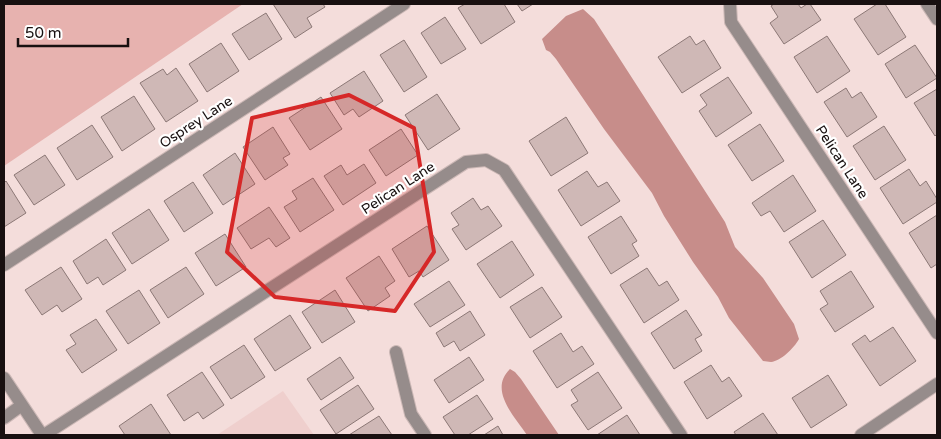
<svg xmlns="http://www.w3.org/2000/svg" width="941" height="439" viewBox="0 0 941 439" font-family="'Varela Round',sans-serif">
  <rect width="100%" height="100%" fill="#f4dddb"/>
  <path fill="#efcfcd" d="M283,391L314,435H217Z"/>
  <path fill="#e7b2af" d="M4,4H243L4,166Z"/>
  <path fill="#c78d8a" d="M583,9L594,19L725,222L735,247L763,278L794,324L799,339C794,348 781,361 771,362C768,362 766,361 763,361L729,318L718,297L693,262L664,216L652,193L604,129L556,59L550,52L546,50L542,39L566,16Z
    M510,369L515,372L521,379L559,435H527C515,417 488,390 510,369Z"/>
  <path fill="#cfb8b6" stroke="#8c7876" d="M273,4H323L325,7L307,18L312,27L295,38Z
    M465,4H504L515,22L481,44L458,8Z
    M517,4H533L522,11Z
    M774,4H798L801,8L807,4H810L821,20L784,44L770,23L778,17L771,6Z
    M877,4H885L906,37L878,55L854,19Z
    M266,13L282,39L249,60L232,34Z
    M445,17L466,49L441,64L421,33Z
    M690,36L696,45L704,40L721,68L682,93L658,57Z
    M827,36L850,71L817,93L794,57Z
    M404,40L427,77L404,92L380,55Z
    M221,43L239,71L207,92L189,64Z
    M915,45L937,78L906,98L885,64Z
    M176,68L198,101L166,122L140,83L163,69L167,75Z
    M364,71L383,101L359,117L353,109L344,115L330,93Z
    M728,77L752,113L716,137L699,111L707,105L700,95Z
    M846,88L852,98L861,92L877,117L847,137L824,102Z
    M937,89V134L935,136L914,103Z
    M437,94L460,129L428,150L405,115Z
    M134,96L155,129L122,151L101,117Z
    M321,97L342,129L310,150L289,118Z
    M566,117L588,153L551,176L529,141Z
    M760,124L784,161L752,181L728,145Z
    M92,125L113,157L77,180L57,148Z
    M884,126L906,160L875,180L853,146Z
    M273,127L290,154L283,158L288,165L265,180L243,147Z
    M401,129L418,155L386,176L369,150Z
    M235,153L255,184L223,205L203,175Z
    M45,155L65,185L34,205L14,175Z
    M364,164L376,183L343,205L324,176L341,165L347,175Z
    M909,169L920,186L926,181L937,199V202L903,224L880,188Z
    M587,171L598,187L607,182L620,201L581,226L558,190Z
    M793,175L816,211L784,232L770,211L761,216L752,203Z
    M313,178L334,210L300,232L284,207L297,199L292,191Z
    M6,181L26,213L4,227V183Z
    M193,182L213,213L184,232L164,201Z
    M473,198L481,210L488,206L502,226L466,250L452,229L459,225L451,213Z
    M269,207L290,238L276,247L269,238L251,249L237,228Z
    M149,209L169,240L132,264L112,233Z
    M937,215V264L931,268L909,233Z
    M621,216L637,241L632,244L639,256L611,274L588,237Z
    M823,220L846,255L812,278L789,242Z
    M427,226L449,260L423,277L419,271L409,277L392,249Z
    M225,234L246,267L216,286L195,253Z
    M106,239L126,270L103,285L98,277L87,284L73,261Z
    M512,241L534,275L500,298L477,264Z
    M379,256L395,281L385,288L390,296L368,311L346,278Z
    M61,267L82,299L62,312L57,305L42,315L25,290Z
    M186,267L204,294L168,318L150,290Z
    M647,268L659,286L667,281L679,300L644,323L620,285Z
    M851,271L874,307L835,332L820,309L828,304L820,291Z
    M449,281L465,305L430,327L414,304Z
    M542,287L562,317L530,338L510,307Z
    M139,290L160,323L128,344L106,311Z
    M335,290L355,322L322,343L302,312Z
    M686,310L702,335L695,339L702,351L674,369L651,333Z
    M470,311L485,335L460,351L454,341L444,347L436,333Z
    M290,315L311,348L275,371L254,339Z
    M96,319L117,350L82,373L66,350L76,344L70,335Z
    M893,327L916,361L880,386L852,344L865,335L870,342Z
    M561,333L573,352L582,346L594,364L557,388L533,351Z
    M244,345L265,377L231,399L210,367Z
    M340,357L354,378L321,400L307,379Z
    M469,357L484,380L449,403L434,380Z
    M711,365L722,382L729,377L742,396L707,419L684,382Z
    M202,372L224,405L203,419L198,412L184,421L167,395Z
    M598,372L622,408L588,430L571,405L578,401L571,390Z
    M828,375L847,405L811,428L792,398Z
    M358,385L374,409L336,434L320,410Z
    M477,395L493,419L468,435H455L443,417Z
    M151,404L171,435H125L119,426Z
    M763,413L778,435H736L734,432Z
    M627,415L640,435H597Z
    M379,416L392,435H349Z
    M498,426L503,435H484Z"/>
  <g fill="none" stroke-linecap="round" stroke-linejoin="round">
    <g stroke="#ccb8b6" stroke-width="14">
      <path id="minor" d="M730,4L731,22L937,333
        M927,4L937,19
        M4,265L404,4
        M396,352L411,414L425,435
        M4,378L42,435
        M4,418L22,405
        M44,435L466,162L486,160L504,170L681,435
        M861,435L937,384"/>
    </g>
    <use href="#minor" stroke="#968c8b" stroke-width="12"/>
  </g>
  <path fill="#d62828" fill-opacity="0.2" stroke="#d62828" stroke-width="4" stroke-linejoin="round" d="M349,95L414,128L434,252L395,311L275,297L227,252L252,118Z"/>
  <g text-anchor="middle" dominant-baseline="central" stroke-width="4.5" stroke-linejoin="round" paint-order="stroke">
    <g font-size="14" fill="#181010" stroke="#fff">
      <text transform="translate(196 122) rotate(-33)">Osprey Lane</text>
      <text transform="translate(842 162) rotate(57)">Pelican Lane</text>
      <text transform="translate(398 188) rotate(-33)">Pelican Lane</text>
    </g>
  </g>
  <rect width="941" height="439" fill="none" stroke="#181010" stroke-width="10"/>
  <path d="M18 38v8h110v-8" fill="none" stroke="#181010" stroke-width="2.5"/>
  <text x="25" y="38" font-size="15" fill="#181010" stroke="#ffffff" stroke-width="4" paint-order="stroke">50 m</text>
</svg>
